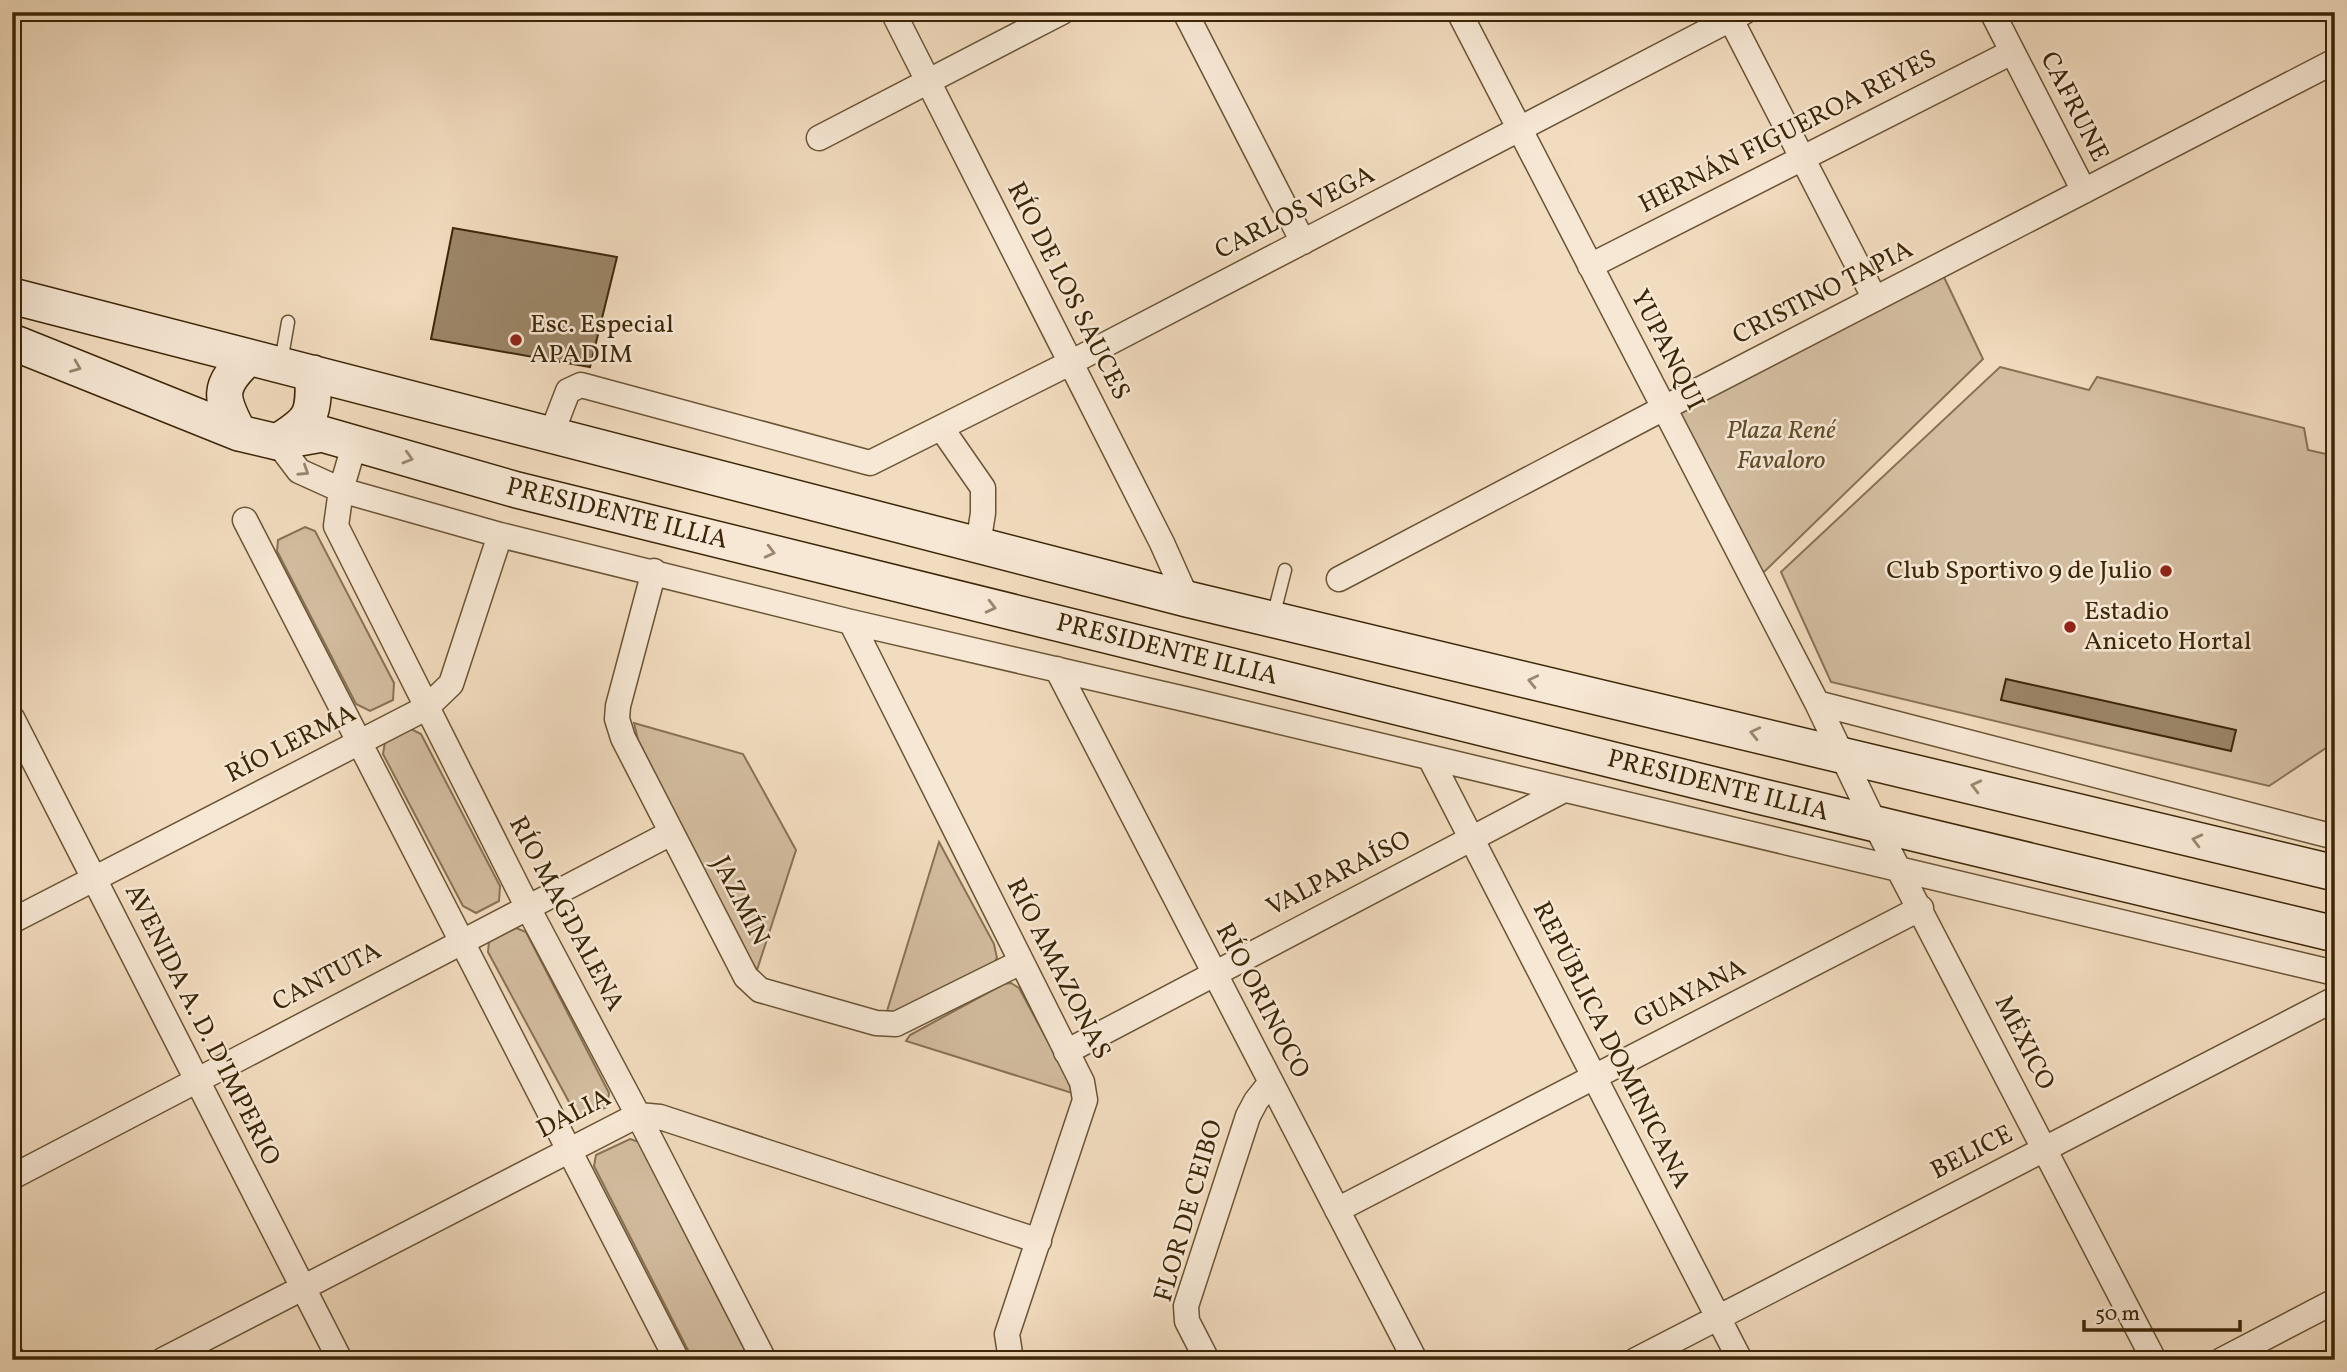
<svg xmlns="http://www.w3.org/2000/svg" width="2347" height="1372" viewBox="0 0 2347 1372" font-family="Vollkorn,serif">
  <rect width="100%" height="100%" fill="#f2dcbf"/>
  <filter id="stains"><feTurbulence type="fractalNoise" baseFrequency=".00286" numOctaves="4"/><feColorMatrix values="0 0 0 0 .2 0 0 0 0 .09 0 0 0 0 .02 0 0 0 .5 -.17"/></filter>
  <radialGradient id="worn" r=".72"><stop offset=".6" stop-color="#630" stop-opacity="0"/><stop offset="1" stop-color="#630" stop-opacity=".3"/></radialGradient>
  <path fill="#d3bda0" stroke="#887254" stroke-width="2" d="M1943,275L1983,359L1765,571L1755,576L1673,412Z
    M2000,367L2089,390L2097,377L2304,428L2308,450L2335,456V742L2269,786L1831,682L1781,572Z
    M305,527L315,531L394,683L393,700L370,711L356,704L277,551L278,540Z
    M634,723L743,754L796,850L757,970L744,951L638,740Z
    M411,729L421,734L500,886L499,901L476,913L463,906L383,754L385,742Z
    M939,842L994,944L997,958L992,966L903,1014L887,1011Z
    M516,928L526,932L609,1093L607,1107L581,1118L575,1113L488,952L489,941Z
    M1011,983L1019,988L1067,1077L1072,1093L906,1041L910,1035L1004,984Z
    M630,1139L639,1142L750,1360H693L594,1166L596,1155Z"/>
  <path fill="#9b8567" stroke="#3c2607" stroke-width="2" d="M453,228L617,257L590,367L431,339Z
    M2006,679L2236,730L2231,751L2001,700Z"/>
  <g fill="none" stroke-linecap="round" stroke-linejoin="round">
    <g stroke="#6a5435" stroke-width="15">
      <path id="service" d="M281,362L288,322
        M1273,617L1285,570"/>
    </g>
    <g stroke="#6a5435" stroke-width="27">
      <path id="minor" d="M893,12L1162,543L1187,599
        M1185,12L1303,242
        M1459,12L1817,703L1875,824L2154,1360
        M1727,12L1875,299
        M1992,12L2084,191
        M819,138L1062,12
        M1590,266L2012,52
        M942,429L983,488V513L978,545
        M551,435L568,391L581,385L870,463L1070,363L1744,12
        M277,442L299,471L341,490L500,535L851,622L1189,700L2335,973
        M355,442L341,490L336,526L527,906L638,1115L764,1360
        M245,520L677,1360
        M654,571L618,706L617,719L623,738L746,977L760,990L876,1023L896,1024L1021,962
        M1339,579L1664,408L2335,61
        M851,622L1082,1082L1085,1100L1007,1334L1011,1360
        M1057,669L1415,1360
        M1817,703L2335,837
        M12,718L340,1360
        M1430,758L1740,1360
        M12,921L426,708L451,684L500,535
        M1066,1052L1564,790
        M12,1177L671,833
        M1337,1210L1921,908
        M12,1357L13,1360
        M163,1360L638,1115L660,1117L1039,1241
        M1207,1360L1187,1321L1186,1306L1248,1116L1256,1101L1271,1082
        M1636,1360L2335,999
        M2222,1360L2335,1301"/>
    </g>
    <g stroke="#3c2607" stroke-width="38">
      <path id="secondary" d="M12,296L1187,599L2335,873
        M12,342L239,433L277,442L322,434L517,490L1763,797L2335,934
        M239,433C220,397 217,387 248,358
        M277,442C313,420 314,415 313,373"/>
    </g>
    <use href="#service" stroke="#f7e8d5" stroke-width="12"/>
    <use href="#minor" stroke="#f7e8d5" stroke-width="24"/>
    <use href="#secondary" stroke="#f7e8d5" stroke-width="35"/>
  </g>
  <defs><path id="oneway-chevron" d="M-2-3.5L2.5 0L-2 3.5" fill="none" stroke-width="1.6" stroke-linecap="round" stroke-linejoin="round" transform="scale(1.75)"/></defs>
  <g stroke="#9a876e">
    <use href="#oneway-chevron" transform="translate(76 367) rotate(22)"/>
    <use href="#oneway-chevron" transform="translate(408 458) rotate(16)"/>
    <use href="#oneway-chevron" transform="translate(304 471) rotate(33)"/>
    <use href="#oneway-chevron" transform="translate(770 552) rotate(14)"/>
    <use href="#oneway-chevron" transform="translate(991 607) rotate(14)"/>
    <use href="#oneway-chevron" transform="translate(1533 681) rotate(-167)"/>
    <use href="#oneway-chevron" transform="translate(1755 733) rotate(-167)"/>
    <use href="#oneway-chevron" transform="translate(1976 786) rotate(-166)"/>
    <use href="#oneway-chevron" transform="translate(2197 840) rotate(-166)"/>
  </g>
  <g fill="#8f2418" stroke="#f7e8d5" stroke-width="2.5">
    <circle cx="516" cy="340" r="7"/>
    <circle cx="2166" cy="571" r="7"/>
    <circle cx="2070" cy="627" r="7"/>
  </g>
  <g text-anchor="middle" dominant-baseline="central" stroke-width="5" stroke-linejoin="round" paint-order="stroke">
    <g font-size="26" fill="#3c2607" stroke="#f7e8d5">
      <text transform="translate(2074 107) rotate(63)">CAFRUNE</text>
      <text transform="translate(1788 132) rotate(-27)">HERNÁN FIGUEROA REYES</text>
      <text transform="translate(1295 213) rotate(-27)">CARLOS VEGA</text>
      <text transform="translate(1068 291) rotate(63)">RÍO DE LOS SAUCES</text>
      <text transform="translate(1823 293) rotate(-27)">CRISTINO TAPIA</text>
      <text transform="translate(1667 350) rotate(63)">YUPANQUI</text>
      <text transform="translate(617 514) rotate(14)">PRESIDENTE ILLIA</text>
      <text transform="translate(1167 650) rotate(14)">PRESIDENTE ILLIA</text>
      <text transform="translate(291 744) rotate(-27)">RÍO LERMA</text>
      <text transform="translate(1718 786) rotate(14)">PRESIDENTE ILLIA</text>
      <text transform="translate(1339 874) rotate(-27)">VALPARAÍSO</text>
      <text transform="translate(740 901) rotate(63)">JAZMÍN</text>
      <text transform="translate(566 914) rotate(62)">RÍO MAGDALENA</text>
      <text transform="translate(1058 969) rotate(63)">RÍO AMAZONAS</text>
      <text transform="translate(327 977) rotate(-28)">CANTUTA</text>
      <text transform="translate(1690 994) rotate(-27)">GUAYANA</text>
      <text transform="translate(1262 1001) rotate(62)">RÍO ORINOCO</text>
      <text transform="translate(202 1025) rotate(63)">AVENIDA A. D. D'IMPERIO</text>
      <text transform="translate(2024 1043) rotate(63)">MÉXICO</text>
      <text transform="translate(1611 1045) rotate(63)">REPÚBLICA DOMINICANA</text>
      <text transform="translate(574 1114) rotate(-27)">DALIA</text>
      <text transform="translate(1972 1153) rotate(-27)">BELICE</text>
      <text transform="translate(1189 1211) rotate(-74)">FLOR DE CEIBO</text>
    </g>
    <g font-size="26" fill="#3c2607" stroke="#f7e8d5" text-anchor="start">
      <text x="530" y="325">Esc. Especial<tspan x="530" dy="30">APADIM</tspan></text>
      <text x="2152" y="571" text-anchor="end">Club Sportivo 9 de Julio</text>
      <text x="2084" y="612">Estadio<tspan x="2084" dy="30">Aniceto Hortal</tspan></text>
    </g>
    <g font-size="26" font-style="italic" fill="#624c2d" stroke="#f7e8d5">
      <text x="1781" y="431">Plaza René<tspan x="1781" dy="30">Favaloro</tspan></text>
    </g>
  </g>
  <rect width="2347" height="1372" fill="none" stroke="#f2dcbf" stroke-width="42"/>
  <rect x="14" y="14" width="2319" height="1344" fill="none" stroke="#3c2607" stroke-width="3.5"/>
  <rect x="21" y="21" width="2305" height="1330" fill="none" stroke="#3c2607" stroke-width="2"/>
  <path d="M2084 1320v10h156v-10" fill="none" stroke="#3c2607" stroke-width="3.5"/>
  <text x="2095" y="1320" font-size="21" fill="#3c2607" stroke="#f7e8d5" stroke-width="5" paint-order="stroke">50 m</text>
  <rect width="100%" height="100%" filter="url(#stains)"/>
  <rect width="100%" height="100%" fill="url(#worn)"/>
</svg>
